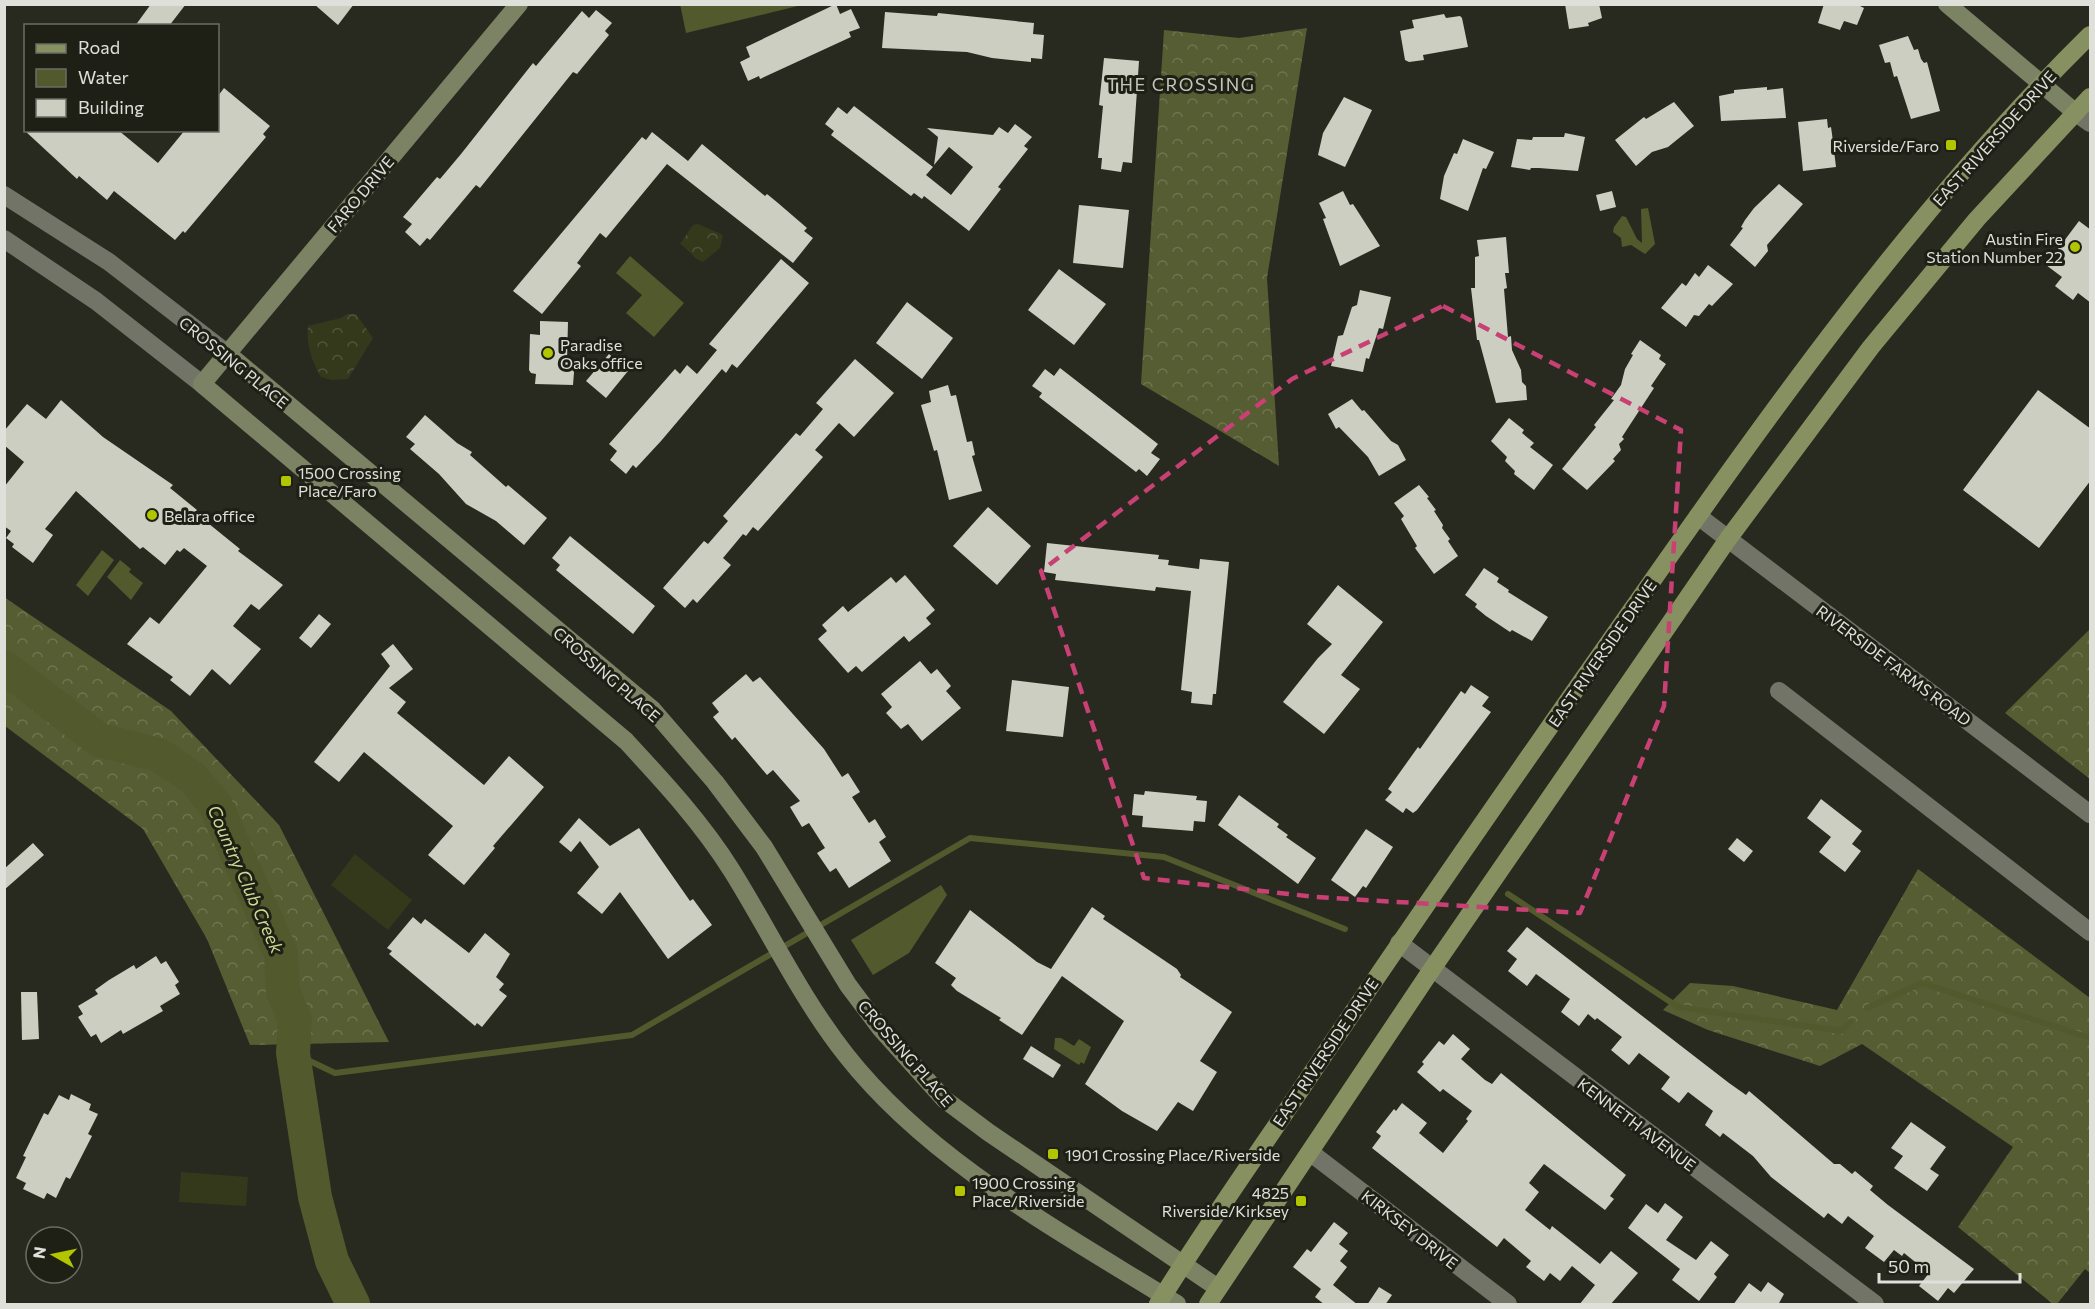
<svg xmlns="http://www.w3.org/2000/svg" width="2095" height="1309" viewBox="0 0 2095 1309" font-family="Commissioner,sans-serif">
  <defs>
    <pattern id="forest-crowns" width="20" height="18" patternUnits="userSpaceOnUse" patternTransform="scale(1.5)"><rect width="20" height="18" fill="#565d32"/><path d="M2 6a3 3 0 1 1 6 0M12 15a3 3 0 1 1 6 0" fill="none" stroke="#6e744f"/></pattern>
    <pattern id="park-crowns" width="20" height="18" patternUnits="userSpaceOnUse" patternTransform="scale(1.5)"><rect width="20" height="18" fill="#34391b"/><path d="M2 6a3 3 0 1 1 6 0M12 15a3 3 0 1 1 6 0" fill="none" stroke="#51553c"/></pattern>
  </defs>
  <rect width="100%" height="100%" fill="#282a1f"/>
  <path fill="url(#forest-crowns)" d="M1307,28L1267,278L1279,466L1141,384L1164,30L1239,38Z
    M4,597L171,711L279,825L389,1042L250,1045L207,939L143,829L5,726Z
    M2090,629V779L2005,713Z
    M1918,869L2090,998V1273L2085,1269L2057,1304H2053L1958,1227L2013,1147L1862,1044L1820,1066L1708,1030L1663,1010L1690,983L1733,986L1837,1010Z"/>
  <path fill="url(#park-crowns)" d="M698,224L723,235L720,248L703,262C693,259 689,249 680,244L693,225Z
    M347,314H356L373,338L348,379L332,380L321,377C312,361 306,344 308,326L341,318Z"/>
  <path fill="#34391b" d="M355,854L412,900L388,930L331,885Z
    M181,1172L248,1177L246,1206L179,1202Z"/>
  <path fill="#52592d" d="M680,4H802V5L686,33Z
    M1648,208L1655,244L1645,254L1631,245L1622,247L1621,238L1613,232L1614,227L1622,216L1626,217L1637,239L1642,243L1641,209Z
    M630,256L684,303L654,337L626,313L642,295L616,273Z
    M102,550L114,560L88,596L76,585Z
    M120,560L131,569L129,572L143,583L131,600L107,577Z
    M941,885L947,895L909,953L873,975L851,940Z
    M1055,1038H1061L1074,1046L1079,1039L1091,1047L1084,1064L1081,1062L1079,1065L1054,1049Z"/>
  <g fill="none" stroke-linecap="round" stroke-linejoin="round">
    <path stroke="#52592d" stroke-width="6" d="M1508,894L1678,1007L1841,1031L1850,1022
      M1867,1008L1922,983L2090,1038
      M293,1053L335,1073L632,1035L970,838L1164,857L1345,929"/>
    <path stroke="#52592d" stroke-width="34" d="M4,667L99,740L159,755L193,778L216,806L281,954L283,991L295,1020L293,1053L315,1197L332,1261L353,1304"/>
  </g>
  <path fill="#cbcec0" d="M151,4H186L169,26H135Z
    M314,4H354L338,25Z
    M836,4L840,14L851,9L860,28L849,32L851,37L760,79L759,76L748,81L740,62L750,57L746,47Z
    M1565,4H1599L1602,18L1588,23L1589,26L1569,29Z
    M1824,4H1856L1864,8L1857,25L1844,21L1840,30L1818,23Z
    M596,10L612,23L605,31L609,35L577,74L573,72L480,188L476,185L430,240L427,238L420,246L405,232L412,224L403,217L437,177L440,179L461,154L533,63L536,66L582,11L589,18Z
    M885,12L937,16L938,13L1034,23L1033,34L1044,35L1042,59L1031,58V62L992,58L967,52L882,48Z
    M1444,14L1446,18L1460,16L1462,18L1468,47L1423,55L1424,60L1409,62L1405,60L1400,31L1414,28L1412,20Z
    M1908,36L1914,50L1918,49L1921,59L1924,63L1927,62L1940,111L1911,119L1897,76L1894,77L1890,62L1885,63L1879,45Z
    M1104,58L1139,61L1132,163L1123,162L1121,172L1101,169L1102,158H1098L1103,106L1099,105Z
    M1767,87V90L1783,88L1786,118L1721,121L1719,96L1734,93V90Z
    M224,88L270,126L263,134L266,137L185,233L183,231L175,240L114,191L107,200L79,176L77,179L24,130H118L158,163L185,130H218V96Z
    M1344,97L1372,110L1345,167L1318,155L1323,133Z
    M1674,102L1694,126L1668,147L1652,152L1636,166L1615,140L1644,117L1646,119Z
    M854,106L933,167L926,175L951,195L973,167L949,147L934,165L938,137L927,128L993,135L999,127L1008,133L1015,124L1032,137L1024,146L1028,149L998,187L1001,189L969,231L924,196L922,199L914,193L911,196L831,135L834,131L825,124L838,107L847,114Z
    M1827,119L1828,128L1831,127L1832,134L1836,167L1803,171L1798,122Z
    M652,132L688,161L702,144L765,196L767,194L778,203L807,228L804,231L813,238L793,263L667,164L606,238L600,233L577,263L581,266L542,314L513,291L642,137L646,140Z
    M1565,133L1585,137L1578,171L1539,168H1531L1530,170L1511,167L1517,139L1532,140L1533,137H1564Z
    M1463,139L1494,152L1486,169L1483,168L1468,211L1440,199L1444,176L1454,153L1457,154Z
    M1779,184L1803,204L1767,245L1768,251L1755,267L1730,245L1743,228L1741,227L1745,220L1754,208Z
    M1343,191L1350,205L1353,204L1380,246L1340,266L1323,219L1326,218L1319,203Z
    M1612,191L1616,207L1600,211L1596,195Z
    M1079,205L1129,210L1123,268L1073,263Z
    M2079,221L2091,230V303L2078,293L2073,300L2055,286L2062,277L2046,265Z
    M1506,237L1509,273H1505L1507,288L1504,289L1508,337L1511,336L1512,350L1521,370L1522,382L1526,386L1527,400L1496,403L1479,340H1477L1471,288H1475V257L1479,256L1477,240Z
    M781,259L809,283L737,368L732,364L726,373L722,369L661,441L636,468L633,465L626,474L610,460L617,451L609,444L675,369L680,374L687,365L697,374L717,350L709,344Z
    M1708,265L1733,284L1712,306L1709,304L1699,316L1694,315L1686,327L1661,308L1682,283L1686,286L1695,273L1699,277Z
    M1059,269L1106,304L1074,345L1028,310Z
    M1360,290L1391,297L1383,329L1379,328L1369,359L1366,358L1363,372L1331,366L1338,336L1343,335L1352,307L1357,305Z
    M907,302L953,338L922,379L876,343Z
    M540,321L568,322L567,360H575L573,385L535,384L536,374L531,373L529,370L530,334L540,335Z
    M1640,340L1661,355L1659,359L1666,364L1651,386L1654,388L1622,437L1624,439L1619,444L1621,450L1613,459L1615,461L1587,490L1562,469L1596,427L1594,425L1614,400L1611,399L1621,385L1625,369L1633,355L1631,354Z
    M609,354L628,371L606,398L586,381Z
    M855,359L894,393L854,437L839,423L815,450L823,457L758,531L753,527L746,536L743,534L723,558L731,565L697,603L693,599L685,608L663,588L704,541L708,544L728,521L723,516L796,433L800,436L823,409L816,403Z
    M1060,368L1158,444L1151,453L1160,459L1147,476L1139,469L1136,472L1039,397L1042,393L1032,386L1045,369L1054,376Z
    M948,385L951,396L956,395L967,442L972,441L975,455L972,456L982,491L949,500L937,450L934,451L921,405L931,402L929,391Z
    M2038,390L2091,429V480L2039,548L1963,490Z
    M1352,399L1362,411L1364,410L1391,441L1398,445L1406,460L1379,476L1368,457L1339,427L1336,429L1328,414Z
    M61,400L103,437L173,485L170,488L197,510L195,512L203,519L240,549L238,551L283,585L259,610L251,604L233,626L261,649L230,685L212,669L190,696L170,680L173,677L127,644L150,617L159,624L207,566L184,548L180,552L177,550L165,565L143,547L140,549L76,491L45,529L53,535L33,563L12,547L14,544L6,538L11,531L4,526V487L24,462L4,445V431L27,404L46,419Z
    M425,415L457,443L472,452L470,455L506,487L508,485L547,518L524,545L496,521L466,504L439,474L410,449L415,444L406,437Z
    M1509,418L1524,430L1522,433L1534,443L1530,447L1553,465L1534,490L1514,474L1515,471L1505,461L1507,457L1491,441Z
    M1419,485L1429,497L1427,498L1436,510L1434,511L1443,525L1442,528L1450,539L1448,541L1458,556L1434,574L1415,548L1417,546L1401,519L1404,516L1394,503Z
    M988,507L1031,546L997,585L953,546Z
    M570,536L655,606L633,634L556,570L560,565L552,558Z
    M1047,543L1159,555L1158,559L1169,560L1168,565L1199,569L1200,559L1229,562L1216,694H1213L1212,705L1191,703L1192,692L1181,690L1191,591L1156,587L1155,591L1055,580L1056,574L1044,572Z
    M1484,568L1499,578L1497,582L1509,590L1508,592L1548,617L1532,641L1512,630L1510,632L1486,616L1475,607L1477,604L1465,595Z
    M905,575L935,610L926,618L931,624L909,642L904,636L862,672L856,666L848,673L818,639L827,631L822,625L843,606L848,612L891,577L896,583Z
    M1338,585L1383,622L1341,675L1360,689L1324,734L1283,702L1318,658L1332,644L1307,624Z
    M319,614L331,624L311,648L299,638Z
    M393,644L413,669L389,688L406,702L397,713L484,785L509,756L544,787L493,846L495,848L464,885L428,855L453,826L364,752L339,782L314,762L390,666L381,654Z
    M920,661L931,674L937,669L951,686L946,691L961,708L922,741L908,724L901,729L886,713L892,707L881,694Z
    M746,674L753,682L760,677L824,749L842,777L848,773L860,792L852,797L869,823L875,819L886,837L879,842L891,861L849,888L836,868L830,872L817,853L825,848L809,823L802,827L790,807L800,801L773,770L767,775L735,737L732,740L713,717L719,712L712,703Z
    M1012,680L1069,687L1063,737L1006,731Z
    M1471,685L1489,697L1482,706L1491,712L1417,810L1413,813L1406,808L1403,813L1385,800L1392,792L1388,789L1418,747L1420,749L1461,691L1465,694Z
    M1145,791L1197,796L1196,800L1207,801L1205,822L1194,821L1193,831L1142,827L1143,816L1132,815L1134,794L1144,795Z
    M1239,795L1279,824L1277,827L1288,835L1286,837L1316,858L1298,884L1218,825Z
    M1821,799L1862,831L1852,844L1861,851L1845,872L1819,852L1831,837L1807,818Z
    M579,818L610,846L639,828L690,901L693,899L712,925L668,959L620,892L602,914L577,893L599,867L580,841L571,852L559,842Z
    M1366,829L1393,847L1366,888L1363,886L1355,897L1331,880Z
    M1737,838L1753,851L1744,862L1728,849Z
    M33,843L44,855L4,890V869Z
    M1092,907L1105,916L1103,919L1177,969L1181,975L1180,977L1232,1012L1200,1061L1217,1072L1193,1111L1178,1102L1157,1131L1122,1111L1085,1084L1124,1021L1062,976L1022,1035L999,1020L1001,1018L957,991L951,985L956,978L935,963L970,910L1037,962L1051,969Z
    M413,917L421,924L425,919L469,953L485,933L510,954L496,977L504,984L499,990L507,996L482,1027L477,1023L475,1026L389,954L392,951L387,948Z
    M1527,927L1729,1083L1746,1095L1749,1091L1834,1164H1840L1852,1174L1855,1171L1873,1186L1870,1190L1888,1205L1974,1269L1954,1293L1948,1288L1938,1301L1919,1286L1929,1273L1904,1253L1902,1256L1894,1250L1884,1262L1865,1248L1874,1236L1848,1216L1842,1224L1828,1213L1824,1218L1771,1177L1753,1156L1723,1133L1720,1137L1705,1125L1713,1111L1688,1092L1679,1103L1661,1089L1670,1077L1639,1053L1629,1065L1611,1050L1622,1037L1597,1018L1595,1020L1588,1014L1579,1026L1561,1012L1570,999L1536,974L1527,986L1508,971L1517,959L1507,951Z
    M156,956L161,964L166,961L179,982L175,985L180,994L160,1006L163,1011L123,1034L121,1030L101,1043L96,1034L91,1037L78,1017L83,1014L78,1006L98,994L95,990L109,980L134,965L136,969Z
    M21,992H37L39,1039L22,1040Z
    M1453,1034L1470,1049L1461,1059L1485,1080L1492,1084L1501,1073L1626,1175L1610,1196L1614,1199L1605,1210L1544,1164L1529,1183L1539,1192L1525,1210L1550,1230L1552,1226L1600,1264L1611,1251L1638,1273L1610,1305H1579L1595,1285L1572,1266L1560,1281L1550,1273L1544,1281L1526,1267L1531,1261L1504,1238L1497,1247L1372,1148L1381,1136L1376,1132L1394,1109L1396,1111L1402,1103L1427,1123L1419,1133L1443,1153L1468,1121L1466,1119L1472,1111L1443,1089L1440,1092L1417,1072L1424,1064L1422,1062L1439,1041L1444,1045Z
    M1031,1046L1061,1065L1053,1078L1023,1059Z
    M71,1094L91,1104L89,1110L98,1114L88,1134L92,1136L70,1179L66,1177L56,1198L47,1193L44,1199L23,1189L26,1183L16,1178L26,1157L23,1156L44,1113L48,1115L59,1095L69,1100Z
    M1911,1122L1946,1147L1930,1169L1939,1175L1927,1191L1894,1168L1903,1156L1891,1148Z
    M1665,1203L1683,1217L1666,1240L1696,1260L1711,1241L1729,1255L1714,1274L1717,1277L1699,1301L1672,1280L1680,1269L1628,1228L1646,1204L1658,1213Z
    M1334,1222L1348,1233L1339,1244L1348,1251L1340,1261L1347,1267L1333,1285L1358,1305H1325L1315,1297L1321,1289L1293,1267L1307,1249L1311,1252Z
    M1768,1282L1784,1294L1778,1305H1733L1749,1283L1761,1292Z
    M1379,1287L1392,1295L1385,1305H1367Z"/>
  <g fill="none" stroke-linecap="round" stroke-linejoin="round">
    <path stroke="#717467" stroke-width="18" d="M2076,113L2090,123
      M4,195L109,262L228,354
      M4,239L96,301L202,384
      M1698,516L2090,814
      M1779,691L2090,932
      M1399,943L1875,1304
      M1311,1153L1508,1304"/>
    <path stroke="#7c8264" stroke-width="18" d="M519,4L202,384L626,741C664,782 702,823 732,871C770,932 801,998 846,1055C930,1162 1063,1233 1177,1304
      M1947,4L2076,113
      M228,354L653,710L715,782L764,847L848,985L881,1029L944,1099L988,1132L1218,1288"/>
    <path stroke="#879060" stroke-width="18" d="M1158,1304C1198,1239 1242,1176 1285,1113C1382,968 1481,825 1581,682C1739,458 1894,228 2090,35
      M1208,1304L1432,969L1728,539L1871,347L1977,219L2090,97"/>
  </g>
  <path fill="none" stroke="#c84074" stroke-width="4.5" stroke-dasharray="12 8" stroke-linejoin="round" d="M1443,306L1681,430L1664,706L1580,913L1316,897L1144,878L1041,571L1292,379Z"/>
  <g fill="#b1c500" stroke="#1e2016" stroke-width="2">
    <rect x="1945" y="139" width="12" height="12" rx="3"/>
    <circle cx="2075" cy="247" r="6"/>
    <circle cx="548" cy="353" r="6"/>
    <rect x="280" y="475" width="12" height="12" rx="3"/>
    <circle cx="152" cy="515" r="6"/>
    <rect x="1047" y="1148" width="12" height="12" rx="3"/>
    <rect x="954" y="1185" width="12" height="12" rx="3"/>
    <rect x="1295" y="1195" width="12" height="12" rx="3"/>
  </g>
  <g text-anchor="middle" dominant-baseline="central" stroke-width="6" stroke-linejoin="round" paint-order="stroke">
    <g font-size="16" fill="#dee0d9" stroke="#1e2016">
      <text transform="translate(1994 138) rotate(-48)">EAST RIVERSIDE DRIVE</text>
      <text transform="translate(360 194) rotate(-50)">FARO DRIVE</text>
      <text transform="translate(234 362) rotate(39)">CROSSING PLACE</text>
      <text transform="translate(1602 653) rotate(-55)">EAST RIVERSIDE DRIVE</text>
      <text transform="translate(1894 665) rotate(37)">RIVERSIDE FARMS ROAD</text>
      <text transform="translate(607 674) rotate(41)">CROSSING PLACE</text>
      <text transform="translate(1325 1052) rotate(-56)">EAST RIVERSIDE DRIVE</text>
      <text transform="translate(906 1053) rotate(49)">CROSSING PLACE</text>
      <text transform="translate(1637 1124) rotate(37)">KENNETH AVENUE</text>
      <text transform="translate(1410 1229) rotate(38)">KIRKSEY DRIVE</text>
    </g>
    <g font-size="16" fill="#dee0d9" stroke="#1e2016" text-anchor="start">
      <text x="1939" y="145" text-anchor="end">Riverside/Faro</text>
      <text x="2063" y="238" text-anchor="end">Austin Fire<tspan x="2063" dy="18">Station Number 22</tspan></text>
      <text x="560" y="344">Paradise<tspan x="560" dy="18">Oaks office</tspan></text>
      <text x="298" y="472">1500 Crossing<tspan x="298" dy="18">Place/Faro</tspan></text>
      <text x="164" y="515">Belara office</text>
      <text x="1065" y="1154">1901 Crossing Place/Riverside</text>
      <text x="972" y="1182">1900 Crossing<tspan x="972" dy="18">Place/Riverside</tspan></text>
      <text x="1289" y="1192" text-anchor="end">4825<tspan x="1289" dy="18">Riverside/Kirksey</tspan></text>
    </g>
    <g font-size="18" letter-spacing="1.5" fill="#c2c5b7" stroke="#1e2016">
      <text x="1181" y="84">THE CROSSING</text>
    </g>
    <g font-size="18" font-style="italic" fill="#cedb93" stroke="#1e2016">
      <text transform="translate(246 879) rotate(66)">Country Club Creek</text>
    </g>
  </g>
  <rect width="2095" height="1309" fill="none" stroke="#dee0d9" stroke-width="12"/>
  <rect x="24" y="24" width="195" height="108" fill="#1e2016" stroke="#6b6d64" stroke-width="1.5"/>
  <rect x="36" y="44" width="30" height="9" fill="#879060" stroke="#6b6d64" stroke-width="1.5"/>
  <text x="78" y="54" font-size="18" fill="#dee0d9">Road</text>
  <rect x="36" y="69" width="30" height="18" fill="#52592d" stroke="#6b6d64" stroke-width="1.5"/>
  <text x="78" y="84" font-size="18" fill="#dee0d9">Water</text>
  <rect x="36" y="99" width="30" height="18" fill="#cbcec0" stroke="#6b6d64" stroke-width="1.5"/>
  <text x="78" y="114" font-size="18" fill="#dee0d9">Building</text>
  <g transform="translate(54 1255) rotate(279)"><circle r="28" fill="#1e2016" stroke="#6b6d64" stroke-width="1.5"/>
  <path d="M0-4.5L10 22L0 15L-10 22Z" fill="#b1c500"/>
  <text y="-9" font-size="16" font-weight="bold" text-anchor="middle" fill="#dee0d9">N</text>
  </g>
  <path d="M1879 1273v9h141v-9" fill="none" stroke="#dee0d9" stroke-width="3"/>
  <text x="1888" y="1273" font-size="18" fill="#dee0d9" stroke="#1e2016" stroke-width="4.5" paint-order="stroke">50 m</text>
</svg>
